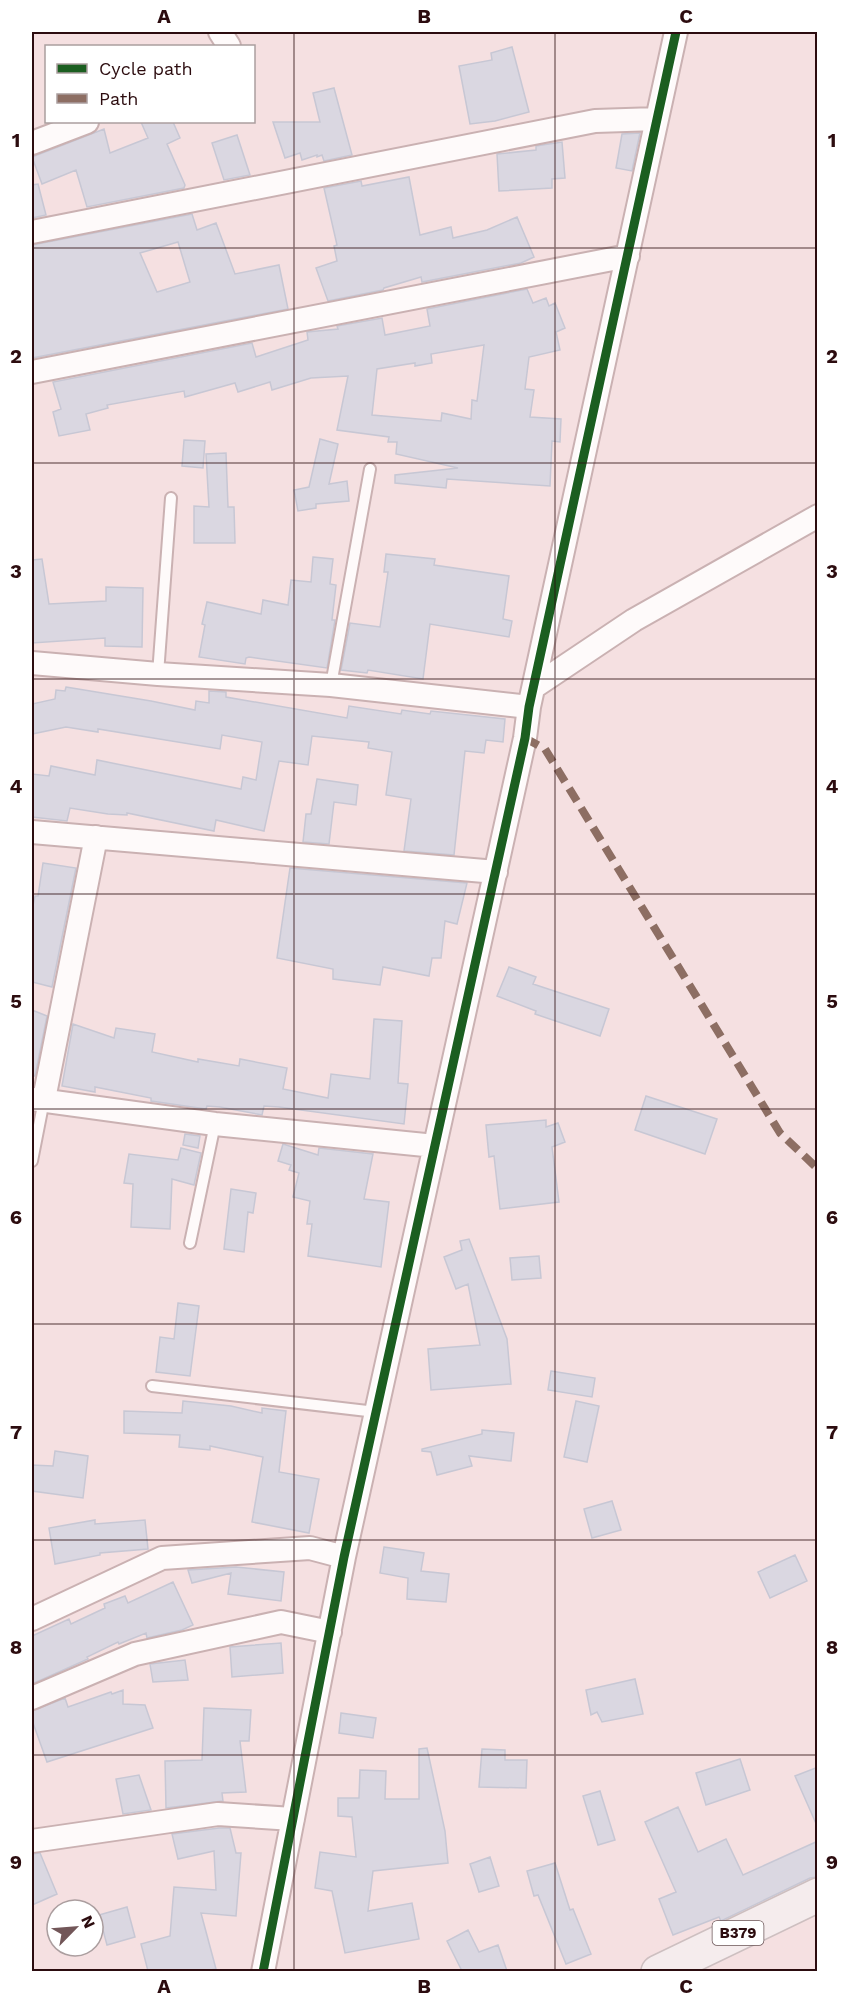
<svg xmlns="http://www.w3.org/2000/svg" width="849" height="2003" viewBox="0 0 849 2003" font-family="'Work Sans',sans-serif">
  <rect width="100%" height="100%" fill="#f5e0e1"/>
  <path fill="#dad7e1" stroke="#c7c7d4" stroke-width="1.5" fill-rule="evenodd" d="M512,47L529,112L495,121L470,124L459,66L492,60L491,53Z
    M334,88L352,155L324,161L322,155L317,157V155L302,160L300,153L285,158L273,122H320L313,93Z
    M141,122H173L180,138L167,144L185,185L184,188L87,207L76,170L42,184L32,157L104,129L110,153L148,138Z
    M640,133L632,171L616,168L622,134Z
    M237,135L250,175L224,180L212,143Z
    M562,142L565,178L552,179V188L499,191L497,154L536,150V146Z
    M409,177L420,235L451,227L453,238L487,230L517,217L534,257L521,263L422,282L421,277L384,288L383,290L328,301L316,268L337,261L334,246L337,245L324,188L361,181L362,186Z
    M38,184L46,215L32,218V185Z
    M192,214L197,230L216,223L235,274L279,265L288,309L32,358V245ZM178,242L190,282L157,292L140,253Z
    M527,289L533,303L546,298L549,306L555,303L565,328L556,332L560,350L529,357L525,389L534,390L530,417L561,419L560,442L552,441L550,486L447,479L446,488L395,483V475L458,468L396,454L397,442H388L389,437L337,430L348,376L311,378L272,390L270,382L238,392L235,383L185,397L184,391L107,405L108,408L86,414L90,430L59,436L53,412L61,409L53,382L252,343L256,357L308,340L307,332L338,329L337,326L382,318L385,335L430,326L427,309ZM484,345L477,401L472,400L471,419L442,413L441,421L372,415L377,369L415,363V366L432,363L431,354Z
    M320,439L338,444L329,484L347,481L349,501L316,504V508L298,511L294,490L309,487Z
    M184,440L205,441L203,468L182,466Z
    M226,453L228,507H234L235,543H194V506L209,507L206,454Z
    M386,554L435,559L434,565L509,576L503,619L512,621L509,637L430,624L423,679L368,670L367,673L341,670L350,623L380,627L388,572H384Z
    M313,557L333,559L330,584L336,585L332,620H335L327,668L249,657L246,658L245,664L199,657L205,625L202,624L207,602L261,614L263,600L288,605L291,580L311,582Z
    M42,559L49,604L106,601V587L143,588L142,647L105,646V638L32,643V560Z
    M66,687L151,701L195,710L196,701L209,703V691L226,692V697L347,718L349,706L401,714L402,710L430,714L431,711L505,719L503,742L486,740L484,753L465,751L454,855L404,851L411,799L386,795L392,752L368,748L369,742L312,736L308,765L279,761L264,831L216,820L214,831L127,813V815L108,814L70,808L67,821L32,817V774L49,776L51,766L95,775L97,760L241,789L243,777L256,780L262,742L222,735L220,749L98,729V732L66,727L32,734V704L55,699L56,690L65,691Z
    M317,779L358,785L356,805L334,802L329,844L303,842L306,814H311Z
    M43,863L76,868L52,987L32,982V910L35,896H38Z
    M290,868L467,883L457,924L445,921L441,958H432L429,976L383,967L380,985L333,979V969L277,958Z
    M509,967L536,977L533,984L609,1009L600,1036L535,1014L536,1011L497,996Z
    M32,1010L47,1016L35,1076H32Z
    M374,1019L402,1021L398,1083L408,1084L404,1124L279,1107L264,1106L262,1115L220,1107L207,1106L206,1109L151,1101V1098L95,1087V1092L62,1086L73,1024L114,1038L116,1028L155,1034L152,1052L198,1062V1059L239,1066L240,1059L287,1068L283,1089L328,1098L331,1074L370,1079Z
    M646,1096L717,1119L705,1154L635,1130Z
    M546,1120V1127L558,1123L565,1142L552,1147L559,1202L500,1209L494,1156L489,1157L486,1125Z
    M185,1134L200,1136L198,1148L183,1145Z
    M283,1144L318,1155L319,1148L373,1154L364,1199L389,1202L381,1267L308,1256L312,1224H307L310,1201L293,1197L299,1173L289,1170L291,1165L278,1161Z
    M181,1148L201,1153L194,1185L172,1179L170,1229L131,1227L133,1184L124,1183L129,1154L178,1160Z
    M231,1189L256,1193L253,1213L248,1212L244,1252L224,1249Z
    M469,1239L507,1339L511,1384L431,1390L428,1349L480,1345L468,1284L456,1289L444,1257L462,1250L460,1241Z
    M539,1256L541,1278L512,1280L510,1258Z
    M178,1303L199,1306L190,1376L156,1372L160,1337L174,1339Z
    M551,1371L595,1378L592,1397L548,1390Z
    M183,1401L231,1406L262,1413V1408L286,1411L279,1472L319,1479L309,1533L252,1522L263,1457L210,1446V1450L179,1447L180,1435L124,1433V1411L182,1413Z
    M576,1401L599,1406L587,1462L564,1457Z
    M482,1430L514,1433L511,1461L469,1456L472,1466L437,1475L431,1452L422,1451V1449L482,1434Z
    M55,1451L88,1456L83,1498L32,1491V1465L53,1466Z
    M612,1501L621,1530L592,1538L584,1509Z
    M95,1520V1524L145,1520L148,1549L100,1553V1555L55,1564L49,1528Z
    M384,1547L424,1553L421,1571L449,1574L446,1602L407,1599L408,1578L380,1573Z
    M795,1555L807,1581L770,1598L758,1572Z
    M236,1567L284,1572L281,1601L228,1594L231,1573L192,1583L188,1570Z
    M173,1582L193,1625L182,1630L147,1638L146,1633L119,1644L118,1642L87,1657L88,1659L32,1684V1636L69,1619L71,1624L105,1608L104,1604L125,1596L128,1603Z
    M281,1643L283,1673L232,1677L230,1647Z
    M185,1660L188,1680L153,1682L150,1664Z
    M635,1679L643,1714L602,1722L597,1712L591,1715L586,1690Z
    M123,1690V1704L145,1705L153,1728L47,1762L32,1720V1711L65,1698L68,1707L111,1692L112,1694Z
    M204,1708L251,1710L249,1741H240L246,1792L222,1793L223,1801L166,1808L165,1761L202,1760Z
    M341,1713L376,1718L373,1738L339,1733Z
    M427,1748L445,1831L448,1863L373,1871L368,1911L412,1903L419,1939L345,1953L332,1891L315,1888L320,1852L356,1857L352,1817L338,1816V1798H359L360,1770L386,1771L385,1799H419V1749Z
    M482,1749L505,1750V1760H527L526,1788L479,1787Z
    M740,1759L750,1790L706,1805L696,1773Z
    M818,1767V1828L795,1776Z
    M139,1775L151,1810L123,1814L116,1779Z
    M600,1791L615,1840L598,1845L583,1796Z
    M678,1807L698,1852L726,1839L743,1875L818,1841V1877L810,1878L721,1921L719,1917L673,1935L659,1899L676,1892L645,1822Z
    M219,1828H230L236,1853H241L236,1916L201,1913L216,1969L205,1971H148L141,1944L170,1936L174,1887L216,1890L214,1851L178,1859L172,1834Z
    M40,1853L57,1894L32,1905V1854Z
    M490,1857L499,1886L479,1892L470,1864Z
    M555,1863L570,1910L573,1909L591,1954L566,1964L538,1895L534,1896L527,1871Z
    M127,1907L135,1937L107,1945L99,1915Z
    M468,1930L479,1952L498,1945L507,1971H462L447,1941Z"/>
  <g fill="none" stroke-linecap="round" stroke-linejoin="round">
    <g stroke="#cab1b2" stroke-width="14">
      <path id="service" d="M158,674L171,498
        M331,685L370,469
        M32,1161L44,1100
        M190,1243L215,1124
        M152,1386L376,1412"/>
    </g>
    <g stroke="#cab1b2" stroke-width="26">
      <path id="minor" d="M220,32L229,46
        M32,143L87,122
        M32,232L595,121L657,119
        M32,372L628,256
        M32,663L158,674L331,685L529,707
        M534,687L634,620L818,516
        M32,832L496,872
        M32,1099L215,1124L435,1146
        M44,1099L96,837
        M32,1619L162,1558L310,1548L344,1557
        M32,1698L135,1654L281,1622L330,1632
        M32,1841L218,1814L293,1819
        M263,1972L344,1557L525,738L529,707L676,32"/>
    </g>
    <g stroke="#cdbfc0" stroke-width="36">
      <path id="primary" d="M658,1972L818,1895"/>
    </g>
    <use href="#service" stroke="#fefafa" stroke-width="10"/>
    <use href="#minor" stroke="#fefafa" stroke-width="22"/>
    <use href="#primary" stroke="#f5eced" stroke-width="33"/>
    <path stroke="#8d6e63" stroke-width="8" stroke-dasharray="15 8" stroke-linecap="butt" d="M525,738L545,749L780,1133L818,1169"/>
    <g stroke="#fff" stroke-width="13">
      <path id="cycleway" d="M263,1972L344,1557L525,738L529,707L676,32"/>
    </g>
    <use href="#cycleway" stroke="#1b5e20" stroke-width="9"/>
  </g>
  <path fill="none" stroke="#2c0c0f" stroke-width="1.5" stroke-opacity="0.55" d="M294,32V1972M555,32V1972M32,248H818M32,463H818M32,679H818M32,894H818M32,1109H818M32,1324H818M32,1540H818M32,1755H818"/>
  <g text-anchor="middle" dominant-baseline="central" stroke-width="4.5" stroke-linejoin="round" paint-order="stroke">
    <rect fill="#fff" stroke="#6b5557" stroke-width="1.5" x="712.5" y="1921" width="51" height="24" rx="4.5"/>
    <g font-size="15" font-weight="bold" fill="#2c0c0f">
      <text x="738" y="1933">B379</text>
    </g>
  </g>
  <rect width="849" height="2003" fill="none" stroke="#ffffff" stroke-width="66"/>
  <rect x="45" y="45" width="210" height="78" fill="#ffffff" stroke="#ab9e9f" stroke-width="1.5"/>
  <rect x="57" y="64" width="30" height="9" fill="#1b5e20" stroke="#ab9e9f" stroke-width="1.5"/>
  <text x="99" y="75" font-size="18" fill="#2c0c0f">Cycle path</text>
  <rect x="57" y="94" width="30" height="9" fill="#8d6e63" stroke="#ab9e9f" stroke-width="1.5"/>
  <text x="99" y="105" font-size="18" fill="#2c0c0f">Path</text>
  <g transform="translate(75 1928) rotate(65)"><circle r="28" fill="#ffffff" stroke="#ab9e9f" stroke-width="1.5"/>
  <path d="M0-4.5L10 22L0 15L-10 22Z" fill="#725658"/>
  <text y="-9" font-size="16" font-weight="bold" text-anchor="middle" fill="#2c0c0f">N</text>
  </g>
  <rect x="33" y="33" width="783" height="1937" fill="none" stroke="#2c0c0f" stroke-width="2"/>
  <g font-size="20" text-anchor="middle" font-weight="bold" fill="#2c0c0f">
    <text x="164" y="23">A</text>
    <text x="424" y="23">B</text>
    <text x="686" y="23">C</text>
    <text x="16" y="147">1</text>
    <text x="832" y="147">1</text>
    <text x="16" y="363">2</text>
    <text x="832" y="363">2</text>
    <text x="16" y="578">3</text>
    <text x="832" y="578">3</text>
    <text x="16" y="793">4</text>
    <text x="832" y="793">4</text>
    <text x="16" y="1008">5</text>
    <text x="832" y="1008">5</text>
    <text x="16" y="1224">6</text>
    <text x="832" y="1224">6</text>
    <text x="16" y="1439">7</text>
    <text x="832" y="1439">7</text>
    <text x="16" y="1654">8</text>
    <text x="832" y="1654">8</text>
    <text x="16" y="1869">9</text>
    <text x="832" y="1869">9</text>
    <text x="164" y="1993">A</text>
    <text x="424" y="1993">B</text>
    <text x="686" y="1993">C</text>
  </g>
</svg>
